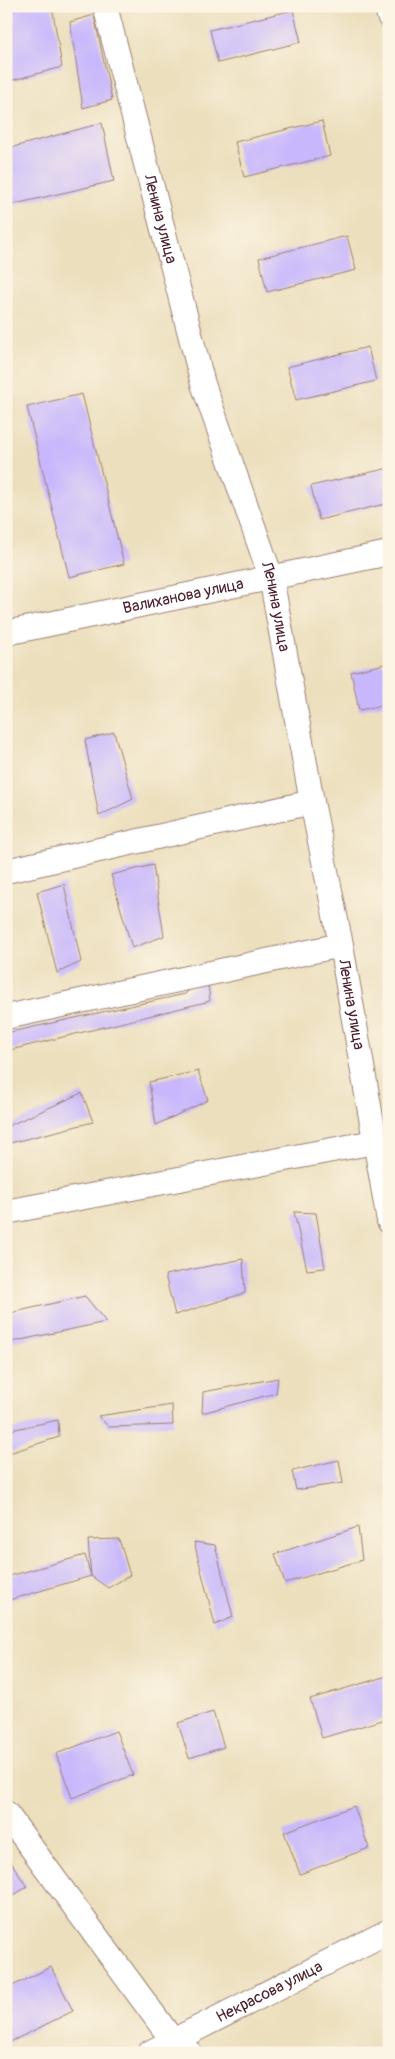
<svg xmlns="http://www.w3.org/2000/svg" width="395" height="2059" viewBox="0 0 395 2059" font-family="Pangolin,sans-serif">
  <rect width="100%" height="100%" fill="#fcf5e5"/>
  <filter id="ink" filterUnits="userSpaceOnUse"><feTurbulence type="fractalNoise" baseFrequency=".02" numOctaves="2"/><feDisplacementMap in="SourceGraphic" scale="10" xChannelSelector="R" yChannelSelector="G"/><feConvolveMatrix kernelMatrix="1 2 1 2 8 2 1 2 1" color-interpolation-filters="sRGB"/></filter>
  <filter id="wash" filterUnits="userSpaceOnUse"><feTurbulence type="fractalNoise" baseFrequency=".0096" numOctaves="4" result="noise"/><feDisplacementMap in="SourceGraphic" scale="20" xChannelSelector="R" yChannelSelector="G"/><feGaussianBlur stdDeviation="1.12" result="paint"/><feColorMatrix in="noise" values="0 0 0 0 0 0 0 0 0 0 0 0 0 0 0 0 0 1.4 0 .05"/><feComposite in="paint" operator="in"/></filter>
  <g filter="url(#wash)">
    <rect width="100%" height="100%" fill="#ecdfbd"/>
    <g id="blocks">
      <path fill="#c8b7fc" d="M6,6H52L62,67L6,82Z
        M293,10L301,42L218,63L210,30Z
        M94,15L112,100L83,108L70,22Z
        M322,121L330,156L244,177L235,142Z
        M102,123L114,181L6,206V149Z
        M347,236L356,270L267,292L259,258Z
        M368,347L376,381L296,400L287,367Z
        M82,394L124,564L69,577L27,407Z
        M389,468V503L319,520L311,486Z
        M389,663V704L359,710L351,672Z
        M114,732L133,799L99,816L85,740Z
        M153,865L164,936L132,948L111,875Z
        M64,884L81,962L57,973L37,892Z
        M207,974L210,1001L6,1051V1033L185,994Z
        M198,1071L208,1100L156,1125L149,1082Z
        M82,1093L93,1122L10,1143L8,1126Z
        M294,1212L316,1213L325,1268L307,1270Z
        M243,1259L245,1293L175,1315L165,1275Z
        M85,1296L106,1322L6,1343V1314Z
        M278,1378L276,1393L202,1413L203,1392Z
        M172,1405L173,1425L109,1427L98,1416Z
        M58,1420L59,1437L6,1454V1431Z
        M339,1460L343,1483L296,1490L292,1471Z
        M358,1527L362,1560L285,1583L275,1554Z
        M119,1539L130,1575L108,1588L91,1576L88,1540Z
        M194,1542L215,1545L233,1617L215,1625Z
        M85,1555L91,1576L6,1601V1577Z
        M387,1676L389,1682V1718L322,1738L310,1699Z
        M213,1712L224,1747L189,1758L178,1723Z
        M116,1731L133,1775L72,1798L56,1754Z
        M354,1806L369,1848L300,1874L284,1832Z
        M6,1854L27,1887L12,1896L11,1893L6,1896Z
        M51,1967L73,2011L6,2044V1989Z"/>
    </g>
  </g>
  <g filter="url(#ink)">
    <use href="#blocks" fill-opacity="0" stroke="#9b7f74" stroke-width="1"/>
    <g fill="none" stroke-linecap="round" stroke-linejoin="round">
      <g stroke="#9b7f74" stroke-width="26">
        <g id="minor">
          <path id="s1" d="M105,6L203,384L271,577L312,802L341,945L389,1221"/>
          <path d="M387,6L389,16"/>
          <path id="s2" d="M6,633L389,553"/>
          <path d="M6,871L312,802"/>
          <path d="M6,1017L341,945"/>
          <path d="M6,1212L374,1142"/>
          <path d="M6,1813L173,2041L190,2053"/>
          <path id="s3" d="M149,2053L389,1931"/>
        </g>
      </g>
      <use href="#minor" stroke="#fff" stroke-width="24"/>
    </g>
  </g>
  <g text-anchor="middle" dominant-baseline="central" stroke-width="4" stroke-linejoin="round" paint-order="stroke">
    <g font-size="16" fill="#4a1f2b" stroke="#fcf5e5">
      <text stroke="none"><textPath href="#s1" startOffset="220">Ленина улица</textPath></text>
      <text stroke="none"><textPath href="#s2" startOffset="181">Валиханова улица</textPath></text>
      <text stroke="none"><textPath href="#s1" startOffset="625">Ленина улица</textPath></text>
      <text stroke="none"><textPath href="#s1" startOffset="1030">Ленина улица</textPath></text>
      <text stroke="none"><textPath href="#s3" startOffset="135">Некрасова улица</textPath></text>
    </g>
  </g>
  <rect width="395" height="2059" fill="none" stroke="#fcf5e5" stroke-width="25"/>
</svg>
